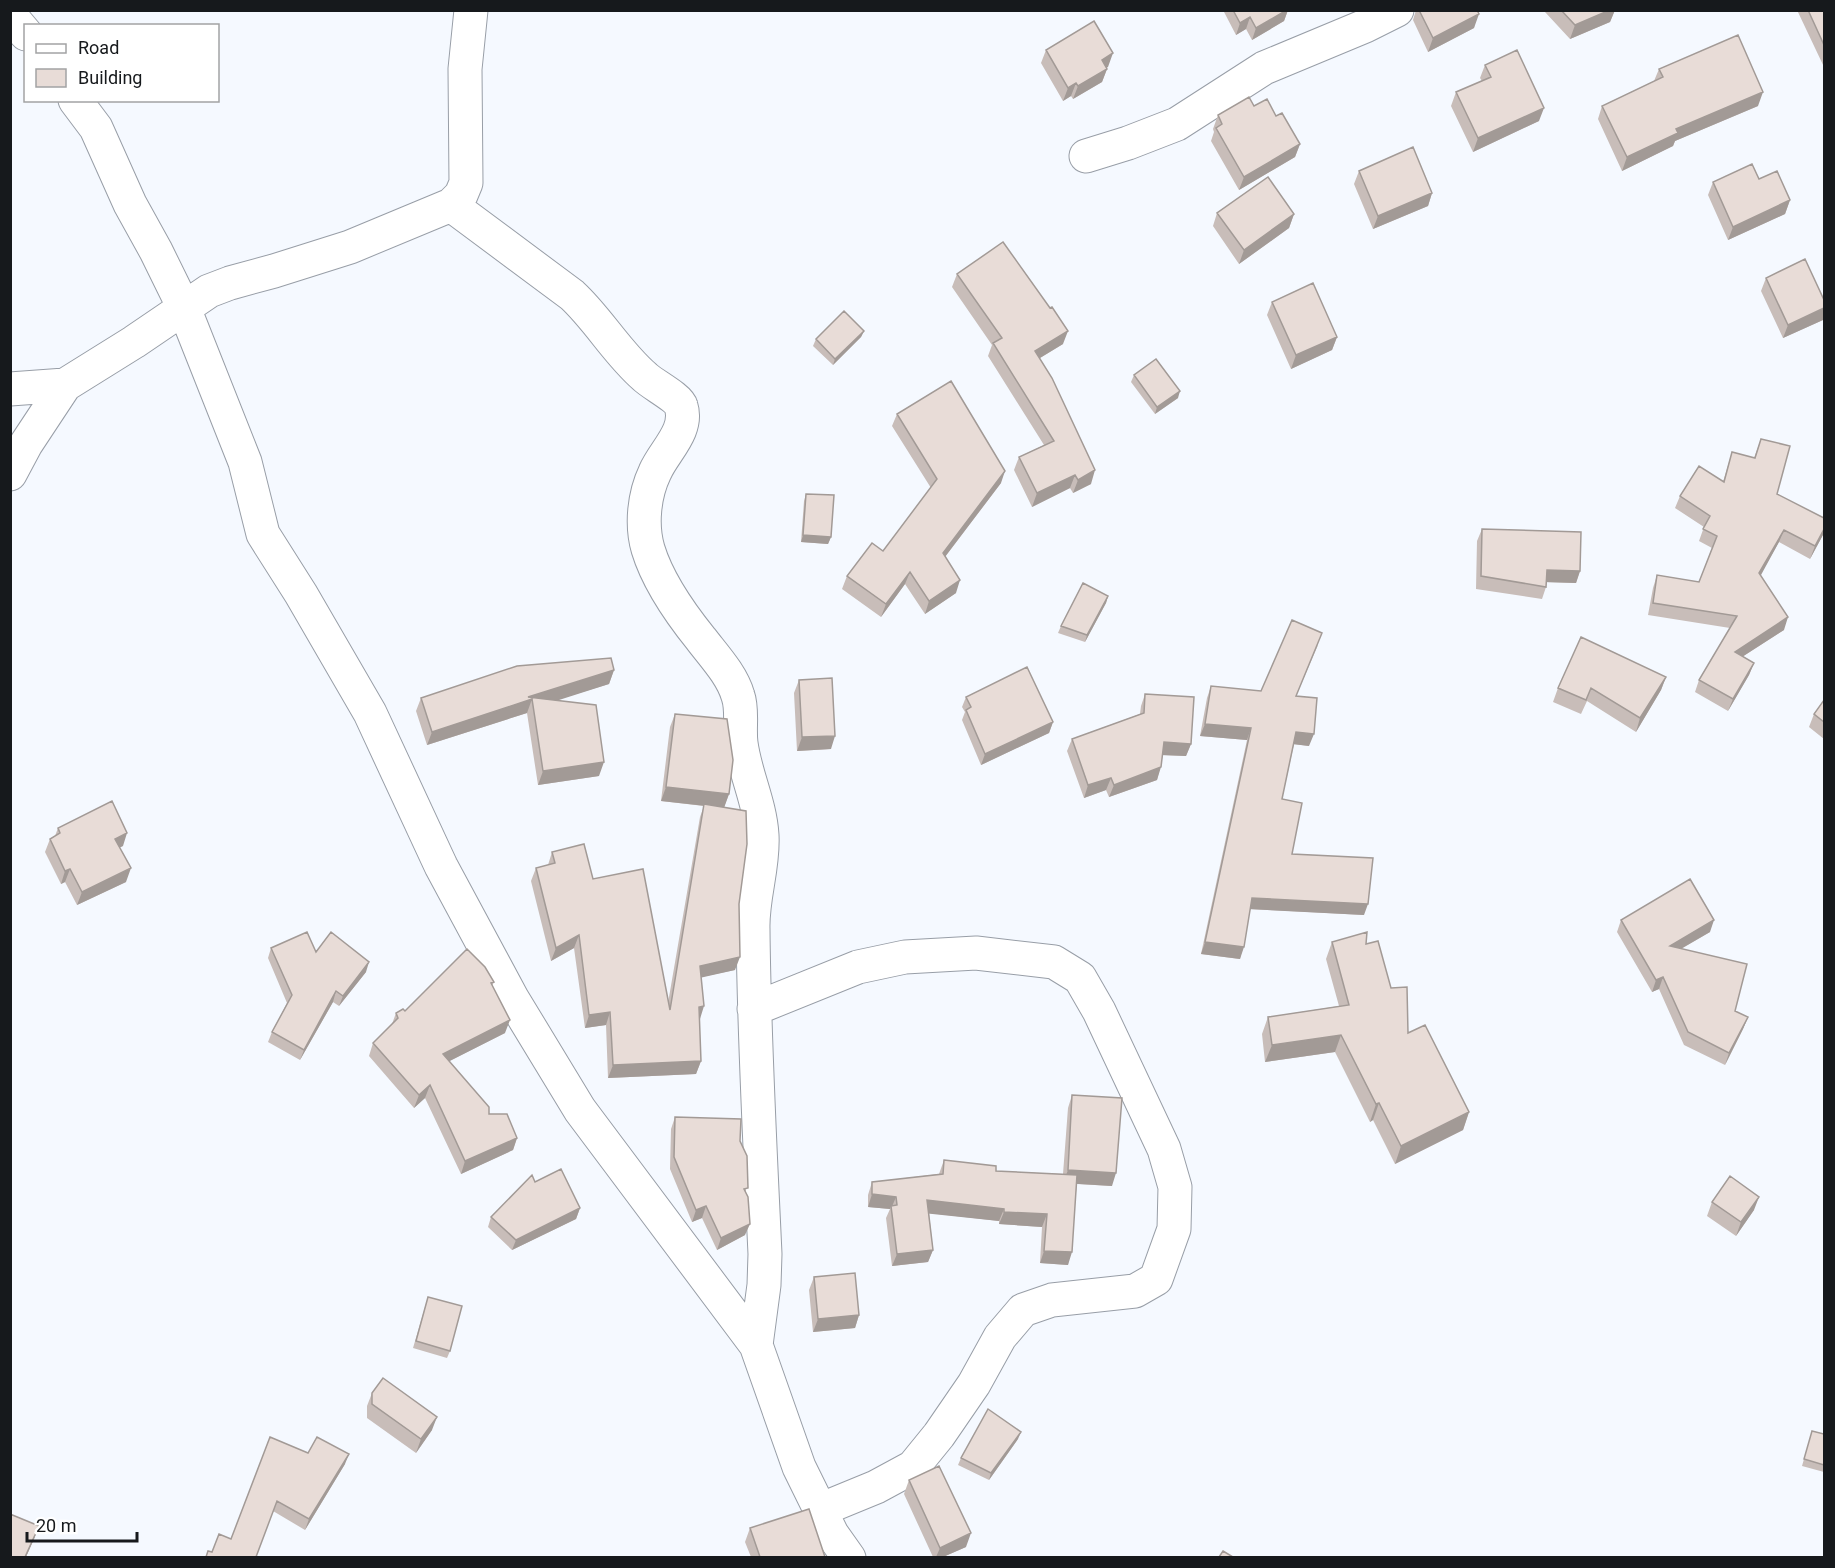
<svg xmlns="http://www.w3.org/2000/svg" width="1835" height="1568" viewBox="0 0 1835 1568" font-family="Roboto,sans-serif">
  <rect width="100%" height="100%" fill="#f5f9ff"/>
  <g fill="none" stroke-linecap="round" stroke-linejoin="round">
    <g stroke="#989ea7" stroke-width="35">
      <path id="street" d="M10,15L26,34
        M75,100L96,128L130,204L156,251L184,308L245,462L263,534L301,594L370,713L441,866L512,998L580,1110L756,1345L799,1467L832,1534L849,1558
        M1086,156L1128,143L1177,124L1264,68L1365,26L1397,10
        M451,205L572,295C599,320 617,353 645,377C652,384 679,398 681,406C689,431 664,451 655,472C644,495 641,525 648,549C658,582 680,613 701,639C714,656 732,675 738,696C743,710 739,728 741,743C745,774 760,803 762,835C764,867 752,897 753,929C754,1037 760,1146 765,1254L764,1285L756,1345
        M10,389L65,385L134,342L209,291L230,283L274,271L350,247L451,205L461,195L466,183L465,69L471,10
        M10,474L26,444L65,385
        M754,1009L858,967L905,957L976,953L1054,962L1080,978L1099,1011L1164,1149L1175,1187L1174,1229L1156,1279L1135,1291L1052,1300L1023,1310L1000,1337L974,1384L939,1435L913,1467L876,1487L820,1510"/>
    </g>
    <use href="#street" stroke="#fff" stroke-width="33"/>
  </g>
  <path fill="#c8bdb9" d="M1223,10H1288L1284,21L1252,40L1246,29L1236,35Z
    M1416,10H1477L1474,28L1428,52L1413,20Z
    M1546,10H1615L1610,22L1570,39L1545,12Z
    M1797,10H1824V67Z
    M1046,50L1108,67H1107V69L1102,82L1073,99L1071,96L1063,101L1041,63Z
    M1485,65L1539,121L1473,152L1451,106L1456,92L1482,81L1480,78Z
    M1659,69L1758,106L1675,141L1673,146L1622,171L1598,119L1602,106L1654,81Z
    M1254,106L1276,116L1300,144L1295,157L1239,190L1211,141L1214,132L1213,129L1218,115Z
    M1359,171L1432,193L1428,206L1373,229L1354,184Z
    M1759,179L1790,200L1785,214L1728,240L1708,195L1713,182Z
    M1217,213L1294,214L1289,228L1239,264L1213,226Z
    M957,274L1063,344L1040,358L1091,484L1073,493L1070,488L1032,507L1014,470L1019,457L1044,445L988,356L992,345L952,287Z
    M1766,278L1823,320L1783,338L1761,291Z
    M1272,302L1337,337L1332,350L1291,369L1267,315Z
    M864,331L861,337L833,365L813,346L816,339Z
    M1134,375L1178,398L1155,414L1131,382Z
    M897,414L1001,483L945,557L956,593L925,614L905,584L881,617L842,589L847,576L883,551L931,488L892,426Z
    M1761,439L1777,494L1824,533L1810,559L1779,542L1760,575L1784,630L1742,657L1754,663L1749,675L1728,711L1695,692L1699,680L1730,628L1648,615L1653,588L1657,575L1699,582L1712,548L1699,541L1704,527L1675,508L1680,496L1723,482L1732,452L1754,458Z
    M806,494L831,537L828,544L801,542L804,501Z
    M1482,529L1580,571L1576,583L1547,582L1546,587L1542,599L1476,589L1477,541Z
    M1108,596L1106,603L1085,642L1058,633L1061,626Z
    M1318,645L1296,696L1309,746L1294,744L1282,799L1292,854L1364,915L1250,909L1240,959L1201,954L1247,740L1200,736L1207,698L1211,686L1261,691Z
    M614,670L609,684L556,700L599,776L538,785L527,713L427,745L416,711L421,698Z
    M1666,677L1661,690L1636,732L1587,701L1581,714L1553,702L1558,688Z
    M799,680L831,749L797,751L794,693Z
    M1145,694L1191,744L1186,756L1163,755L1157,780L1109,797L1106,790L1084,798L1067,751L1072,739L1140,714L1141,706Z
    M966,697L1053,722L1049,733L981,765L962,720L965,712L962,707Z
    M1824,700V739L1809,727L1814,714Z
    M675,714L729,794L724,807L739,904L735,970L701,977L699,1019L701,1061L696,1074L608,1078L606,1025L585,1028L574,948L551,961L531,881L536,868L548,865L552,852L593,879L668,1003L700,817L704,806L661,801L670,727Z
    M58,828L123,846L120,847L126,882L77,905L65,882L61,884L45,852L50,839L55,836Z
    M1621,920L1710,932L1681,949L1735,1011L1748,1017L1743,1029L1725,1065L1684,1045L1659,989L1652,992L1617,932Z
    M1332,942L1366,944L1391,988L1408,1033L1469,1112L1463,1130L1395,1164L1373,1120L1370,1122L1335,1052L1265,1062L1262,1034L1268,1017L1339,1006L1326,959Z
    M271,948L316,952L366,972L339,1006L333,1002L300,1060L268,1042L272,1032L287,1003L268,958Z
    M494,982L492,986L505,1033L449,1061L489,1114L517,1138L513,1150L461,1174L425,1098L414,1108L369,1056L373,1043L392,1024L396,1013Z
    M1072,1095L1112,1186L1077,1184L1068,1265L1040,1263L1042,1227L999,1224V1221L929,1213L933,1250L928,1262L892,1266L886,1218L890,1209L868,1207V1195L872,1182L939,1174L944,1160L996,1171L1063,1174L1068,1108Z
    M675,1117L740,1141L746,1193L745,1235L717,1250L702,1218L692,1222L670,1169L671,1129Z
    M535,1182L580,1208L576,1219L512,1250L488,1227L491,1217Z
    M1712,1202L1754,1210L1736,1236L1707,1216Z
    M814,1277L859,1315L855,1328L813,1332L809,1290Z
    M428,1297L450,1351L447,1358L413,1348Z
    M372,1393L432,1430L416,1453L367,1418V1406Z
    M1812,1431L1824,1434V1472L1802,1466Z
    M1018,1439L989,1480L958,1465L961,1458Z
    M308,1453L345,1464L305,1530L273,1511L212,1552L231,1539Z
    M909,1480L966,1547L943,1557H933L904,1494Z
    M750,1528L825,1557H751L745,1542Z"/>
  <path fill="#a29a96" d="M1287,10H1288L1284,21L1252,40L1256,28Z
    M1610,10H1615L1610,22L1570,39L1575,25Z
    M1479,14L1474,28L1428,52L1433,38Z
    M1250,17L1246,29L1236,35L1240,23Z
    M1113,53L1108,67L1097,73L1102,60Z
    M1107,69L1102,82L1073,99L1078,86Z
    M1076,83L1071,96L1063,101L1068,88Z
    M1763,92L1758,106L1675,141L1673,146L1622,171L1627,157L1676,129Z
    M1544,108L1539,121L1473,152L1478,138Z
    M1300,144L1295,157L1239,190L1244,177Z
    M1432,193L1428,206L1373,229L1378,216Z
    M1790,200L1785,214L1728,240L1733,227Z
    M1294,214L1289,228L1239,264L1244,250Z
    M1824,308V315L1823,320L1783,338L1788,325Z
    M864,331L861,337L833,365L835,359Z
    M1068,331L1063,344L1030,364L1035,351Z
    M1337,337L1332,350L1291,369L1296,355Z
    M1180,391L1178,398L1155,414L1157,407Z
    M1095,470L1091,484L1073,493L1078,480Z
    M1005,471L1001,483L938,566L943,553Z
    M1075,475L1070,488L1032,507L1037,493Z
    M1824,529V533L1810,559L1815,546Z
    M1784,530L1779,542L1755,586L1759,573Z
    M803,535L831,537L828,544L801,542Z
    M1547,570L1580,571L1576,583L1542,582Z
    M910,572L905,584L881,617L886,604Z
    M960,580L956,593L925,614L929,601Z
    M1108,596L1106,603L1085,642L1087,635Z
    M1788,617L1784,630L1731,664L1735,652Z
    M1754,663L1749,675L1728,711L1733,699Z
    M614,670L609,684L534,708L532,699L527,713L427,745L432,732L528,697Z
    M1666,677L1661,690L1636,732L1640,718Z
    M1053,722L1049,733L981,765L985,754Z
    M1205,724L1251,728L1247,740L1200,736Z
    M1296,732L1314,734L1309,746L1292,744Z
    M835,736L831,749L797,751L802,737Z
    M1164,742L1191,744L1186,756L1160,755Z
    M604,762L599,776L538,785L543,771Z
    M1161,767L1157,780L1109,797L1114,785Z
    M1111,778L1106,790L1084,798L1088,785Z
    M666,787L729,794L724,808L661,801Z
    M127,833L123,846L110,852L115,839Z
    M131,868L126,882L77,905L82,892Z
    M70,869L65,882L61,884L65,871Z
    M1252,898L1368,904L1364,915L1248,909Z
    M1714,920L1710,932L1665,958L1670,946Z
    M579,935L574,948L551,961L556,948Z
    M1205,942L1244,947L1240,959L1201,954Z
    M740,957L735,970L695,979L700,966Z
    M369,962L366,972L339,1006L343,996Z
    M1663,977L1659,989L1652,992L1656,980Z
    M336,991L333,1002L300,1060L304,1050Z
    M704,1006L700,1019L699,1007Z
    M610,1012L606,1025L585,1028L589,1015Z
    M1748,1017L1743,1029L1725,1065L1729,1053Z
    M510,1020L505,1033L438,1067L443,1054Z
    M1341,1035L1335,1052L1265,1062L1272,1045Z
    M701,1061L696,1074L608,1078L613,1065Z
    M430,1085L425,1098L414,1108L419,1095Z
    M1379,1103L1373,1120L1370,1122L1376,1104Z
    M1469,1112L1463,1130L1395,1164L1401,1146Z
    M517,1138L513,1150L461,1174L465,1161Z
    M1068,1170L1116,1173L1112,1186L1063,1183Z
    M872,1194L896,1197L891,1209V1206L890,1209L868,1207Z
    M1759,1197L1754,1210L1736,1236L1741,1222Z
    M927,1200L1004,1209L999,1221L923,1213Z
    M706,1206L702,1218L692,1222L696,1210Z
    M580,1208L576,1219L512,1250L516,1240Z
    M1004,1212L1047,1214L1042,1227L999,1224Z
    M750,1224L745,1235L717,1250L721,1238Z
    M933,1250L928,1262L892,1266L897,1254Z
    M1044,1251L1072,1252L1068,1265L1040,1263Z
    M859,1315L855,1328L813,1332L818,1319Z
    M437,1417L432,1430L416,1453L421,1439Z
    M1021,1432L1018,1439L989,1480L991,1473Z
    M349,1454L345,1464L305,1530L309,1519Z
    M39,1526L34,1539L26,1557H25Z
    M971,1533L966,1547L943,1557H936L940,1548Z"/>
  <path fill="#e8dcd7" stroke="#a29a96" stroke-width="1.5" d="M1233,10H1287L1256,28L1250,17L1240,23Z
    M1419,10H1477L1479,14L1433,38Z
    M1561,10H1610L1575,25Z
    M1808,10H1824V45Z
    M1094,21L1113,53L1102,60L1107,69L1078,86L1076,83L1068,88L1046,50Z
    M1738,35L1763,92L1676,129L1678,133L1627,157L1602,106L1663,77L1659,69Z
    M1517,50L1544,108L1478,138L1456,92L1491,77L1485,65Z
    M1249,97L1254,106L1267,99L1276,116L1282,113L1300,144L1244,177L1216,128L1222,124L1218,115Z
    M1413,147L1432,193L1378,216L1359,171Z
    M1752,164L1759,179L1777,171L1790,200L1733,227L1713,182Z
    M1268,177L1294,214L1244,250L1217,213Z
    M1003,242L1050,308L1052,307L1068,331L1035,351L1052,378L1095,470L1078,480L1075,475L1037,493L1019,457L1054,441L993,343L1002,338L957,274Z
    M1805,259L1824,300V308L1788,325L1766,278Z
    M1313,283L1337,337L1296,355L1272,302Z
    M844,311L864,331L835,359L816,339Z
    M1156,359L1180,391L1157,407L1134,375Z
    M951,381L1005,471L943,553L960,580L929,601L910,572L886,604L847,576L872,543L883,551L937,479L897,414Z
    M1761,439L1790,446L1777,494L1824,518V529L1815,546L1784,530L1759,573L1788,617L1735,652L1754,663L1733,699L1699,680L1737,616L1653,603L1657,575L1699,582L1717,536L1703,529L1710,516L1680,496L1699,466L1724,482L1732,452L1755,458Z
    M806,494L834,495L831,537L803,535Z
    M1482,529L1581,532L1580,571L1547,570L1546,587L1481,576Z
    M1083,583L1108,596L1087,635L1061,626Z
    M1292,620L1322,633L1296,696L1317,698L1314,734L1296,732L1282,799L1302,803L1292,854L1373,858L1368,904L1252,898L1244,947L1205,942L1251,728L1205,724L1211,686L1261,691Z
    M1581,637L1666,677L1640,718L1591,688L1586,700L1558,688Z
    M611,658L614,670L528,697L596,705L604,762L543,771L532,699L432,732L421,698L517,666Z
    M1027,667L1053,722L985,754L966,710L971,707L966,697Z
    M832,678L835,736L802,737L799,680Z
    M1145,694L1194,697L1191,744L1164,742L1161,767L1114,785L1111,778L1088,785L1072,739L1144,713Z
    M1824,700V722L1814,714Z
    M675,714L727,719L733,760L729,794L666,787Z
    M112,801L127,833L115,839L131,868L82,892L70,869L65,871L50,839L60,833L58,828Z
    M704,804L746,811L747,844L739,904L740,957L700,966L704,1006L699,1007L701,1061L613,1065L610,1012L589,1015L579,935L556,948L536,868L555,863L552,852L584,844L593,879L643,869L670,1010Z
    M1690,879L1714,920L1670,946L1747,964L1735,1011L1748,1017L1729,1053L1688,1032L1663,977L1656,980L1621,920Z
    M307,932L316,952L331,932L369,962L343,996L336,991L304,1050L272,1032L292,995L271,948Z
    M1367,932L1366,944L1378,941L1391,988L1407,987L1408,1033L1425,1025L1469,1112L1401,1146L1379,1103L1376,1104L1341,1035L1272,1045L1268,1017L1349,1005L1332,942Z
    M467,949L485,967L494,982L491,983L510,1020L443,1054L489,1107V1114H507L517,1138L465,1161L430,1085L419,1095L373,1043L398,1018L396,1013L403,1009L405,1011Z
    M1072,1095L1122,1098L1116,1173L1068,1170Z
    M675,1117L741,1119L740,1141L747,1156L748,1188L744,1189L748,1197L750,1224L721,1238L706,1206L696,1210L674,1157Z
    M944,1160L996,1166V1171L1077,1175L1072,1252L1044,1251L1047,1214L1004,1212V1209L927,1200L933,1250L897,1254L891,1206L897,1205L896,1197L872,1194V1182L943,1174Z
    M561,1169L580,1208L516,1240L491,1217L532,1175L535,1182Z
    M1730,1176L1759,1197L1741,1222L1712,1202Z
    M855,1273L859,1315L818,1319L814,1277Z
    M428,1297L462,1306L450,1351L416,1341Z
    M383,1378L437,1417L421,1439L372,1404V1393Z
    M988,1409L1021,1432L991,1473L961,1458Z
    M1812,1431L1824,1434V1465L1804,1459Z
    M270,1437L308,1453L317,1437L349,1454L309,1519L277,1501L256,1557H206L208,1551L212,1552L219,1534L231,1539Z
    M939,1466L971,1533L940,1548L909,1480Z
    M809,1509L825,1557H760L750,1528Z
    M10,1514L39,1526L25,1557H10Z
    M1223,1551L1233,1557H1219Z"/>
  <rect width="1835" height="1568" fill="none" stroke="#16191c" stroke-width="24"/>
  <rect x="24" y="24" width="195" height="78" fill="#ffffff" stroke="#a2a3a4" stroke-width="1.5"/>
  <rect x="36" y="44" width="30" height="9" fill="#ffffff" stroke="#a2a3a4" stroke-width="1.5"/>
  <text x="78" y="54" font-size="18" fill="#16191c">Road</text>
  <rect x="36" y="69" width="30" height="18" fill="#e8dcd7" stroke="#a2a3a4" stroke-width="1.5"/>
  <text x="78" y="84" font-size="18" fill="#16191c">Building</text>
  <path d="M27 1532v9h110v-9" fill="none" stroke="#16191c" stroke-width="3"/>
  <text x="36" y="1532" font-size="18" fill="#16191c" stroke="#ffffff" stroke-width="4.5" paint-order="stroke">20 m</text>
</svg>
